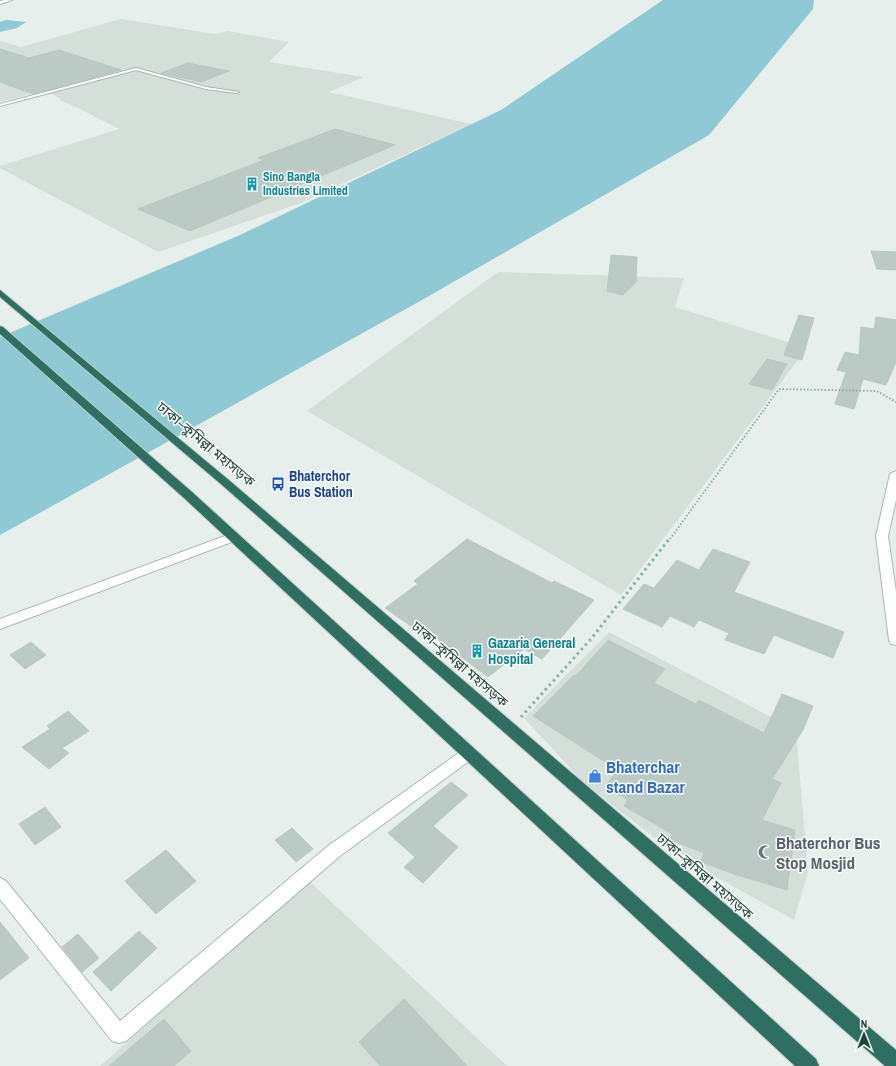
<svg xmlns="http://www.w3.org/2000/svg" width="896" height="1066" viewBox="0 0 896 1066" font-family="'Archivo Narrow','Noto Sans Bengali',sans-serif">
  <rect width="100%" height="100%" fill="#e6efeb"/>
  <path fill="#d4dfda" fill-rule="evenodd" d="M121,19L215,34L228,31L289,42L269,62L364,77L329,92L471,124L301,203L158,252L0,168V166L119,129L78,108L59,100L61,99L45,90L0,102V41L21,47Z
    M498,272L684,278L675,307L807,348L621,595L307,411Z
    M609,632L796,730L808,872L794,920L678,856L584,783L524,718ZM608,640L665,669L652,685L595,655ZM664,688L694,703L649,706ZM724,712L791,747L704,739ZM704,745L781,784L764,815ZM636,747L625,797L606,786ZM654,766L656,825L624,806ZM688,787L717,797L700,852L670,840ZM719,802L735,808L702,861ZM744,815L795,830L787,890L734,874Z
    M309,881L507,1066H100Z"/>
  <path fill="#8ec9d4" d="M663,0H814L813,9L709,135L422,300L0,535V337L240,235L501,110Z
    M6,20L26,22L17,28L0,32V22Z"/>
  <path fill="#bbcac4" stroke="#b8c9c2" d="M0,49L29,58L59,50L121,70L33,94L0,82Z
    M188,63L229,71L201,82L161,73Z
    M335,129L395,145L190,231L138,209L264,160L258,158Z
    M871,251L896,252V270L877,269Z
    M611,255L637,257L636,282L623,295L607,291Z
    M799,315L814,318L802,360L784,355Z
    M876,317L896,320V362L886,385L863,379L854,409L835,404L846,372L837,370L845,352L859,355L861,327L874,329Z
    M767,359L787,364L772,390L749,384Z
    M467,539L552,583L554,581L594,600L542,659L524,649L488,677L432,635L428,638L385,608L418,584L414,581Z
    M713,549L750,562L734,592L844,632L833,658L774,635L764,654L725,640L729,633L699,620L694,627L670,616L662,627L623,609L644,584L654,588L677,560L699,570Z
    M608,640L665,669L654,683L696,704L699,700L764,733L782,694L813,706L803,730L772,779L781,783L762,820L795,830L787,890L734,874L701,862L704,853L670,840L672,834L624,806L628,800L605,786L618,770L533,716L574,675L576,676Z
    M31,642L46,655L25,669L10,655Z
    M68,711L89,731L62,748L69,753L49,769L22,747L50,729L47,726Z
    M451,782L468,795L433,826L458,847L423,883L404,867L415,857L388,833Z
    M45,807L61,827L35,845L19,824Z
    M292,828L313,849L296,862L275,840Z
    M166,850L196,881L156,914L125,881Z
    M0,922L29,958L0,980Z
    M139,931L157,948L111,991L93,972Z
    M78,934L99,958L82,972L62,947Z
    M404,999L467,1066H380L359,1042Z
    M164,1019L191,1051L174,1066H109Z"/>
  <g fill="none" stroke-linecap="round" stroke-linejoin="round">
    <g stroke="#a8b8b2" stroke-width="2">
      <path id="lane" d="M136,68L206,87L239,92L237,93L206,89L136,70L0,106V104Z"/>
    </g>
    <g stroke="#a8b8b2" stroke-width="2">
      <path id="street" d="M5,0H12L0,4V1Z
        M896,471V500L888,536L896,592V645L891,644L889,640L876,536L890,474Z
        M233,533L239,537L237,540L0,629V619Z
        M468,748L473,750L476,754L473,758L340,856L126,1041L119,1043L112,1041L0,899V878L6,881L120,1021L328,846L463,750Z"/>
    </g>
    <g stroke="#c2cac8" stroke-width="2">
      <path id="highway" d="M0,290L230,481L896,1050V1066H885L222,485L0,297Z
        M0,326L3,327L192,492L816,1059L819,1066H795L184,498L0,334Z"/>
    </g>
    <path stroke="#86b3a5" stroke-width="2" stroke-dasharray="1.5 2" stroke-linecap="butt" d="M670,539L779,389L877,391L896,402"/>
    <path stroke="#86b3a5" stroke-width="3" stroke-dasharray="2.5 3.5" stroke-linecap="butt" d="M521,717L591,639L670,538"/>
    <use href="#lane" fill="#fff" fill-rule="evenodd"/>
    <use href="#street" fill="#fff" fill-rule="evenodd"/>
    <use href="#highway" fill="#2f6f62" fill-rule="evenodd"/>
  </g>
  <defs>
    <g id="building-bare" transform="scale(1.08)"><path d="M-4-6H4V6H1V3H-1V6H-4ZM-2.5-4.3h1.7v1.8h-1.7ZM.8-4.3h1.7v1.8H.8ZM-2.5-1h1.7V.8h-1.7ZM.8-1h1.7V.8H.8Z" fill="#0f9aa8" stroke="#f7fbf9" stroke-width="2.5" paint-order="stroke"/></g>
    <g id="bus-bare" transform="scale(1.08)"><path d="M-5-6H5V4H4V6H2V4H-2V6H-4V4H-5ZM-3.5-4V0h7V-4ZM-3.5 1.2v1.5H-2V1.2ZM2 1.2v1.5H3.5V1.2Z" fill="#1a4fb4" stroke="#f7fbf9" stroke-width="2.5" paint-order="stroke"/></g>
    <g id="shop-bare" transform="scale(1.08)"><path d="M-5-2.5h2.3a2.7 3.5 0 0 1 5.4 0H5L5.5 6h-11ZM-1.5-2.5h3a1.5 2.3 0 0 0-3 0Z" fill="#3f7fe0" stroke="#f7fbf9" stroke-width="2.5" paint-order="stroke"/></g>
    <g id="mosque-bare" transform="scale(1.08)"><path d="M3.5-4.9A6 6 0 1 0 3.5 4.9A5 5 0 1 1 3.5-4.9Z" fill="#6b7280" stroke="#f7fbf9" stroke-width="2.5" paint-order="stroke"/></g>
  </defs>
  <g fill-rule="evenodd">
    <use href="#building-bare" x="252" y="184"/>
    <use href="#bus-bare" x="278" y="484"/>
    <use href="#building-bare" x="477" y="651"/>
    <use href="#shop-bare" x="595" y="776"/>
    <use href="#mosque-bare" x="765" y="852"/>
  </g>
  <g text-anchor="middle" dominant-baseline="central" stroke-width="3" stroke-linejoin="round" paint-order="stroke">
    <g font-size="12" font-weight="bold" fill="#0d838f" stroke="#f7fbf9" text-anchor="start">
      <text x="263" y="177">Sino Bangla<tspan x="263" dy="14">Industries Limited</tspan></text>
    </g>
    <g font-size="14" fill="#24423a" stroke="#f7fbf9">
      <text transform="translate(206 444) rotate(40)">ঢাকা–কুমিল্লা মহাসড়ক</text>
      <text transform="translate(460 664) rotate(41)">ঢাকা–কুমিল্লা মহাসড়ক</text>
      <text transform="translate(705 876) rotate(41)">ঢাকা–কুমিল্লা মহাসড়ক</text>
    </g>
    <g font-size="14" font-weight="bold" fill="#164399" stroke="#f7fbf9" text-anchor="start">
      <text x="289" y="476">Bhaterchor<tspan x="289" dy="16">Bus Station</tspan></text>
    </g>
    <g font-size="14" font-weight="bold" fill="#0d838f" stroke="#f7fbf9" text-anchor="start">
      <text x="488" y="643">Gazaria General<tspan x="488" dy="16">Hospital</tspan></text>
    </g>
    <g font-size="17" font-weight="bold" fill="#366cbe" stroke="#f7fbf9" text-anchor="start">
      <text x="606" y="766">Bhaterchar<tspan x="606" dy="20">stand Bazar</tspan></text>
    </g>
    <g font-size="17" font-weight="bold" fill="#5b616d" stroke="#f7fbf9" text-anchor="start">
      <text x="776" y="842">Bhaterchor Bus<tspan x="776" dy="20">Stop Mosjid</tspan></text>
    </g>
  </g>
  <g transform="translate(864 1034)" stroke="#f7fbf9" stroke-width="3" paint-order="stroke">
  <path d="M0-3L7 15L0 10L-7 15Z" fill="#24423a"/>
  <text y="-6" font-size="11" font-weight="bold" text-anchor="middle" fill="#24423a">N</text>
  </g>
</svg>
